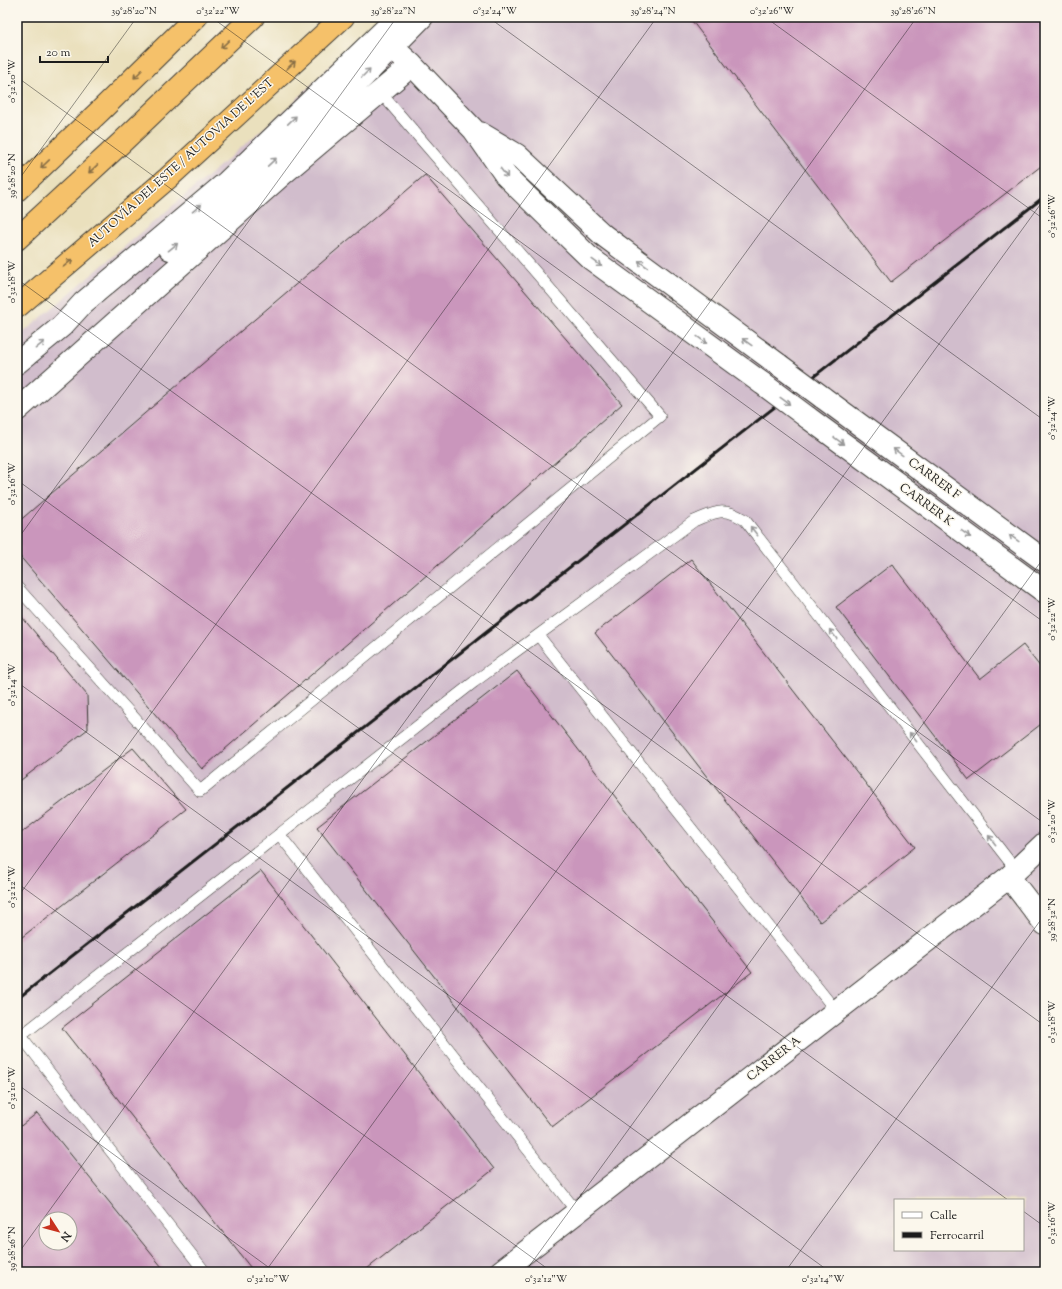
<svg xmlns="http://www.w3.org/2000/svg" width="1062" height="1289" viewBox="0 0 1062 1289" font-family="'Sorts Mill Goudy',serif">
  <rect width="100%" height="100%" fill="#fbf7ec"/>
  <filter id="ink" filterUnits="userSpaceOnUse"><feTurbulence type="fractalNoise" baseFrequency=".025" numOctaves="2"/><feDisplacementMap in="SourceGraphic" scale="8" xChannelSelector="R" yChannelSelector="G"/><feConvolveMatrix kernelMatrix="1 2 1 2 8 2 1 2 1" color-interpolation-filters="sRGB"/></filter>
  <filter id="wash" filterUnits="userSpaceOnUse"><feTurbulence type="fractalNoise" baseFrequency=".012" numOctaves="4" result="noise"/><feDisplacementMap in="SourceGraphic" scale="16" xChannelSelector="R" yChannelSelector="G"/><feGaussianBlur stdDeviation="0.9" result="paint"/><feColorMatrix in="noise" values="0 0 0 0 0 0 0 0 0 0 0 0 0 0 0 0 0 1.4 0 .05"/><feComposite in="paint" operator="in"/></filter>
  <g filter="url(#wash)">
    <rect width="100%" height="100%" fill="#eae0bd"/>
    <path fill="#d1bdcc" fill-rule="evenodd" d="M380,17H1045V1272H17V338L289,107ZM895,1200H1023V1250H895ZM46,1219H70V1243H46Z"/>
    <g id="blocks">
      <path fill="#ca96bc" fill-rule="evenodd" d="M689,17H1045V163L891,282Z
        M425,175L622,404L421,580L202,769L17,553V523L222,347Z
        M691,559L915,847L820,922L595,633Z
        M892,564L980,679L1023,645L1045,673V721L969,780L836,607Z
        M17,611L87,695L88,729L17,783Z
        M517,671L752,972L552,1127L317,827Z
        M133,748L186,809L17,941V836Z
        M261,871L494,1169L363,1272H254L62,1028Z
        M37,1113L166,1272H17V1129ZM46,1219H70V1243H46Z"/>
    </g>
  </g>
  <g filter="url(#ink)">
    <use href="#blocks" fill-opacity="0" stroke="#3b3934" stroke-width="1"/>
    <g fill="none" stroke-linecap="round" stroke-linejoin="round">
      <g stroke="#3b3934" stroke-width="12">
        <path id="lane" d="M17,587L200,791L660,416L380,92
          M538,635L836,1011
          M279,834L577,1212
          M21,1036L205,1272
          M17,1039L474,682L694,521C716,512 723,506 745,520L1016,870"/>
      </g>
      <g stroke="#3b3934" stroke-width="24">
        <path id="street" d="M392,47L412,65L474,130L506,176L590,258L763,384
          M480,133L517,155L603,235L779,365
          M170,249L235,197L363,77L422,17
          M17,363L62,326L83,303L227,182L398,17
          M822,397L1045,561
          M17,410L285,172L412,65
          M807,417L1045,592
          M1009,877L1045,924
          M500,1272L1009,877L1045,843"/>
      </g>
      <g stroke="#3b3934" stroke-width="24">
        <path id="highway" d="M17,190L100,111L196,17
          M17,239L121,143L253,17
          M17,307L168,178L343,17"/>
      </g>
      <use href="#lane" stroke="#fff" stroke-width="11"/>
      <use href="#street" stroke="#fff" stroke-width="22"/>
      <use href="#highway" stroke="#f5c16b" stroke-width="22"/>
      <path stroke="#1c1c1c" stroke-width="3" d="M17,999L1045,196"/>
      <g stroke="#3b3934" stroke-width="24" stroke-linecap="butt">
        <path id="street-bridge" d="M779,365L822,397
          M763,384L807,417"/>
      </g>
      <use href="#street-bridge" stroke="#fff" stroke-width="22"/>
    </g>
    <defs><path id="oneway-shaft" d="M-6 0H5M1.5-3L5.5 0L1.5 3" fill="none" stroke-width="1.6" stroke-linecap="round" stroke-linejoin="round"/></defs>
    <g stroke="#886e44">
      <use href="#oneway-shaft" transform="translate(225 44) rotate(136)"/>
      <use href="#oneway-shaft" transform="translate(291 65) rotate(-43)"/>
      <use href="#oneway-shaft" transform="translate(138 74) rotate(135)"/>
      <use href="#oneway-shaft" transform="translate(45 164) rotate(136)"/>
      <use href="#oneway-shaft" transform="translate(93 169) rotate(137)"/>
      <use href="#oneway-shaft" transform="translate(68 263) rotate(-40)"/>
    </g>
    <g stroke="#999">
      <use href="#oneway-shaft" transform="translate(366 73) rotate(-45)"/>
      <use href="#oneway-shaft" transform="translate(292 120) rotate(-44)"/>
      <use href="#oneway-shaft" transform="translate(272 162) rotate(-43)"/>
      <use href="#oneway-shaft" transform="translate(504 173) rotate(52)"/>
      <use href="#oneway-shaft" transform="translate(197 208) rotate(-40)"/>
      <use href="#oneway-shaft" transform="translate(173 247) rotate(-39)"/>
      <use href="#oneway-shaft" transform="translate(597 263) rotate(36)"/>
      <use href="#oneway-shaft" transform="translate(643 264) rotate(-144)"/>
      <use href="#oneway-shaft" transform="translate(702 340) rotate(36)"/>
      <use href="#oneway-shaft" transform="translate(747 342) rotate(-144)"/>
      <use href="#oneway-shaft" transform="translate(40 345) rotate(-39)"/>
      <use href="#oneway-shaft" transform="translate(785 401) rotate(36)"/>
      <use href="#oneway-shaft" transform="translate(839 441) rotate(36)"/>
      <use href="#oneway-shaft" transform="translate(898 452) rotate(-144)"/>
      <use href="#oneway-shaft" transform="translate(754 531) rotate(-128)"/>
      <use href="#oneway-shaft" transform="translate(966 534) rotate(36)"/>
      <use href="#oneway-shaft" transform="translate(1014 538) rotate(-144)"/>
      <use href="#oneway-shaft" transform="translate(833 634) rotate(-128)"/>
      <use href="#oneway-shaft" transform="translate(913 737) rotate(-128)"/>
      <use href="#oneway-shaft" transform="translate(992 840) rotate(-128)"/>
    </g>
  </g>
  <path fill="none" stroke="#1c1c1c" stroke-width="1" stroke-opacity="0.45" d="M211,17L1045,623M488,17L1045,421M765,17L1045,220M1043,17L1045,19M17,77L1045,824M17,182L137,17M17,279L1045,1026M17,480L1008,1200M17,540L397,17M17,682L830,1272M17,883L552,1272M17,898L657,17M17,1084L275,1272M1023,1211L1045,1227M17,1255L917,17M265,1272L1045,198M525,1272L1045,556M785,1272L1045,914M1044,1272L1045,1271"/>
  <g text-anchor="middle" dominant-baseline="central" stroke-width="3" stroke-linejoin="round" paint-order="stroke">
    <g font-size="12" fill="#1c1c1c" stroke="#fbf7ec">
      <text transform="translate(181 163) rotate(-42)">AUTOVÍA DEL ESTE / AUTOVIA DE L'EST</text>
      <text transform="translate(934 479) rotate(36)">CARRER F</text>
      <text transform="translate(926 505) rotate(36)">CARRER K</text>
      <text transform="translate(774 1059) rotate(-38)">CARRER A</text>
    </g>
  </g>
  <rect width="1062" height="1289" fill="none" stroke="#fbf7ec" stroke-width="44"/>
  <rect x="894" y="1199" width="130" height="52" fill="#fbf7ec" stroke="#a29f99"/>
  <rect x="902" y="1212" width="20" height="6" fill="#ffffff" stroke="#a29f99"/>
  <text x="930" y="1219" font-size="12" fill="#1c1c1c">Calle</text>
  <rect x="902" y="1232" width="20" height="6" fill="#1c1c1c" stroke="#a29f99"/>
  <text x="930" y="1239" font-size="12" fill="#1c1c1c">Ferrocarril</text>
  <g transform="translate(58 1231) rotate(126)"><circle r="19" fill="#fbf7ec" stroke="#a29f99"/>
  <path d="M0-3L7 15L0 10L-7 15Z" fill="#c8321e"/>
  <text y="-6" font-size="11" font-weight="bold" text-anchor="middle" fill="#1c1c1c">N</text>
  </g>
  <path d="M40 56v6h68v-6" fill="none" stroke="#1c1c1c" stroke-width="2"/>
  <text x="46" y="56" font-size="12" fill="#1c1c1c" stroke="#fbf7ec" stroke-width="3" paint-order="stroke">20 m</text>
  <rect x="22" y="22" width="1018" height="1245" fill="none" stroke="#1c1c1c" stroke-width="1.5"/>
  <g font-size="10" text-anchor="middle" fill="#1c1c1c">
    <text x="134" y="14">39°28'20"N</text>
    <text x="218" y="14">0°32'22"W</text>
    <text x="393" y="14">39°28'22"N</text>
    <text x="495" y="14">0°32'24"W</text>
    <text x="653" y="14">39°28'24"N</text>
    <text x="772" y="14">0°32'26"W</text>
    <text x="913" y="14">39°28'26"N</text>
    <text transform="translate(11 81) rotate(-90)" y="4">0°32'20"W</text>
    <text transform="translate(11 176) rotate(-90)" y="4">39°28'20"N</text>
    <text transform="translate(1051 216) rotate(-90)" y="4">0°32'26"W</text>
    <text transform="translate(11 282) rotate(-90)" y="4">0°32'18"W</text>
    <text transform="translate(1051 418) rotate(-90)" y="4">0°32'24"W</text>
    <text transform="translate(11 484) rotate(-90)" y="4">0°32'16"W</text>
    <text transform="translate(1051 619) rotate(-90)" y="4">0°32'22"W</text>
    <text transform="translate(11 685) rotate(-90)" y="4">0°32'14"W</text>
    <text transform="translate(1051 821) rotate(-90)" y="4">0°32'20"W</text>
    <text transform="translate(11 887) rotate(-90)" y="4">0°32'12"W</text>
    <text transform="translate(1051 920) rotate(-90)" y="4">39°28'32"N</text>
    <text transform="translate(1051 1022) rotate(-90)" y="4">0°32'18"W</text>
    <text transform="translate(11 1088) rotate(-90)" y="4">0°32'10"W</text>
    <text transform="translate(1051 1223) rotate(-90)" y="4">0°32'16"W</text>
    <text transform="translate(11 1249) rotate(-90)" y="4">39°28'26"N</text>
    <text x="268" y="1282">0°32'10"W</text>
    <text x="546" y="1282">0°32'12"W</text>
    <text x="823" y="1282">0°32'14"W</text>
  </g>
</svg>
